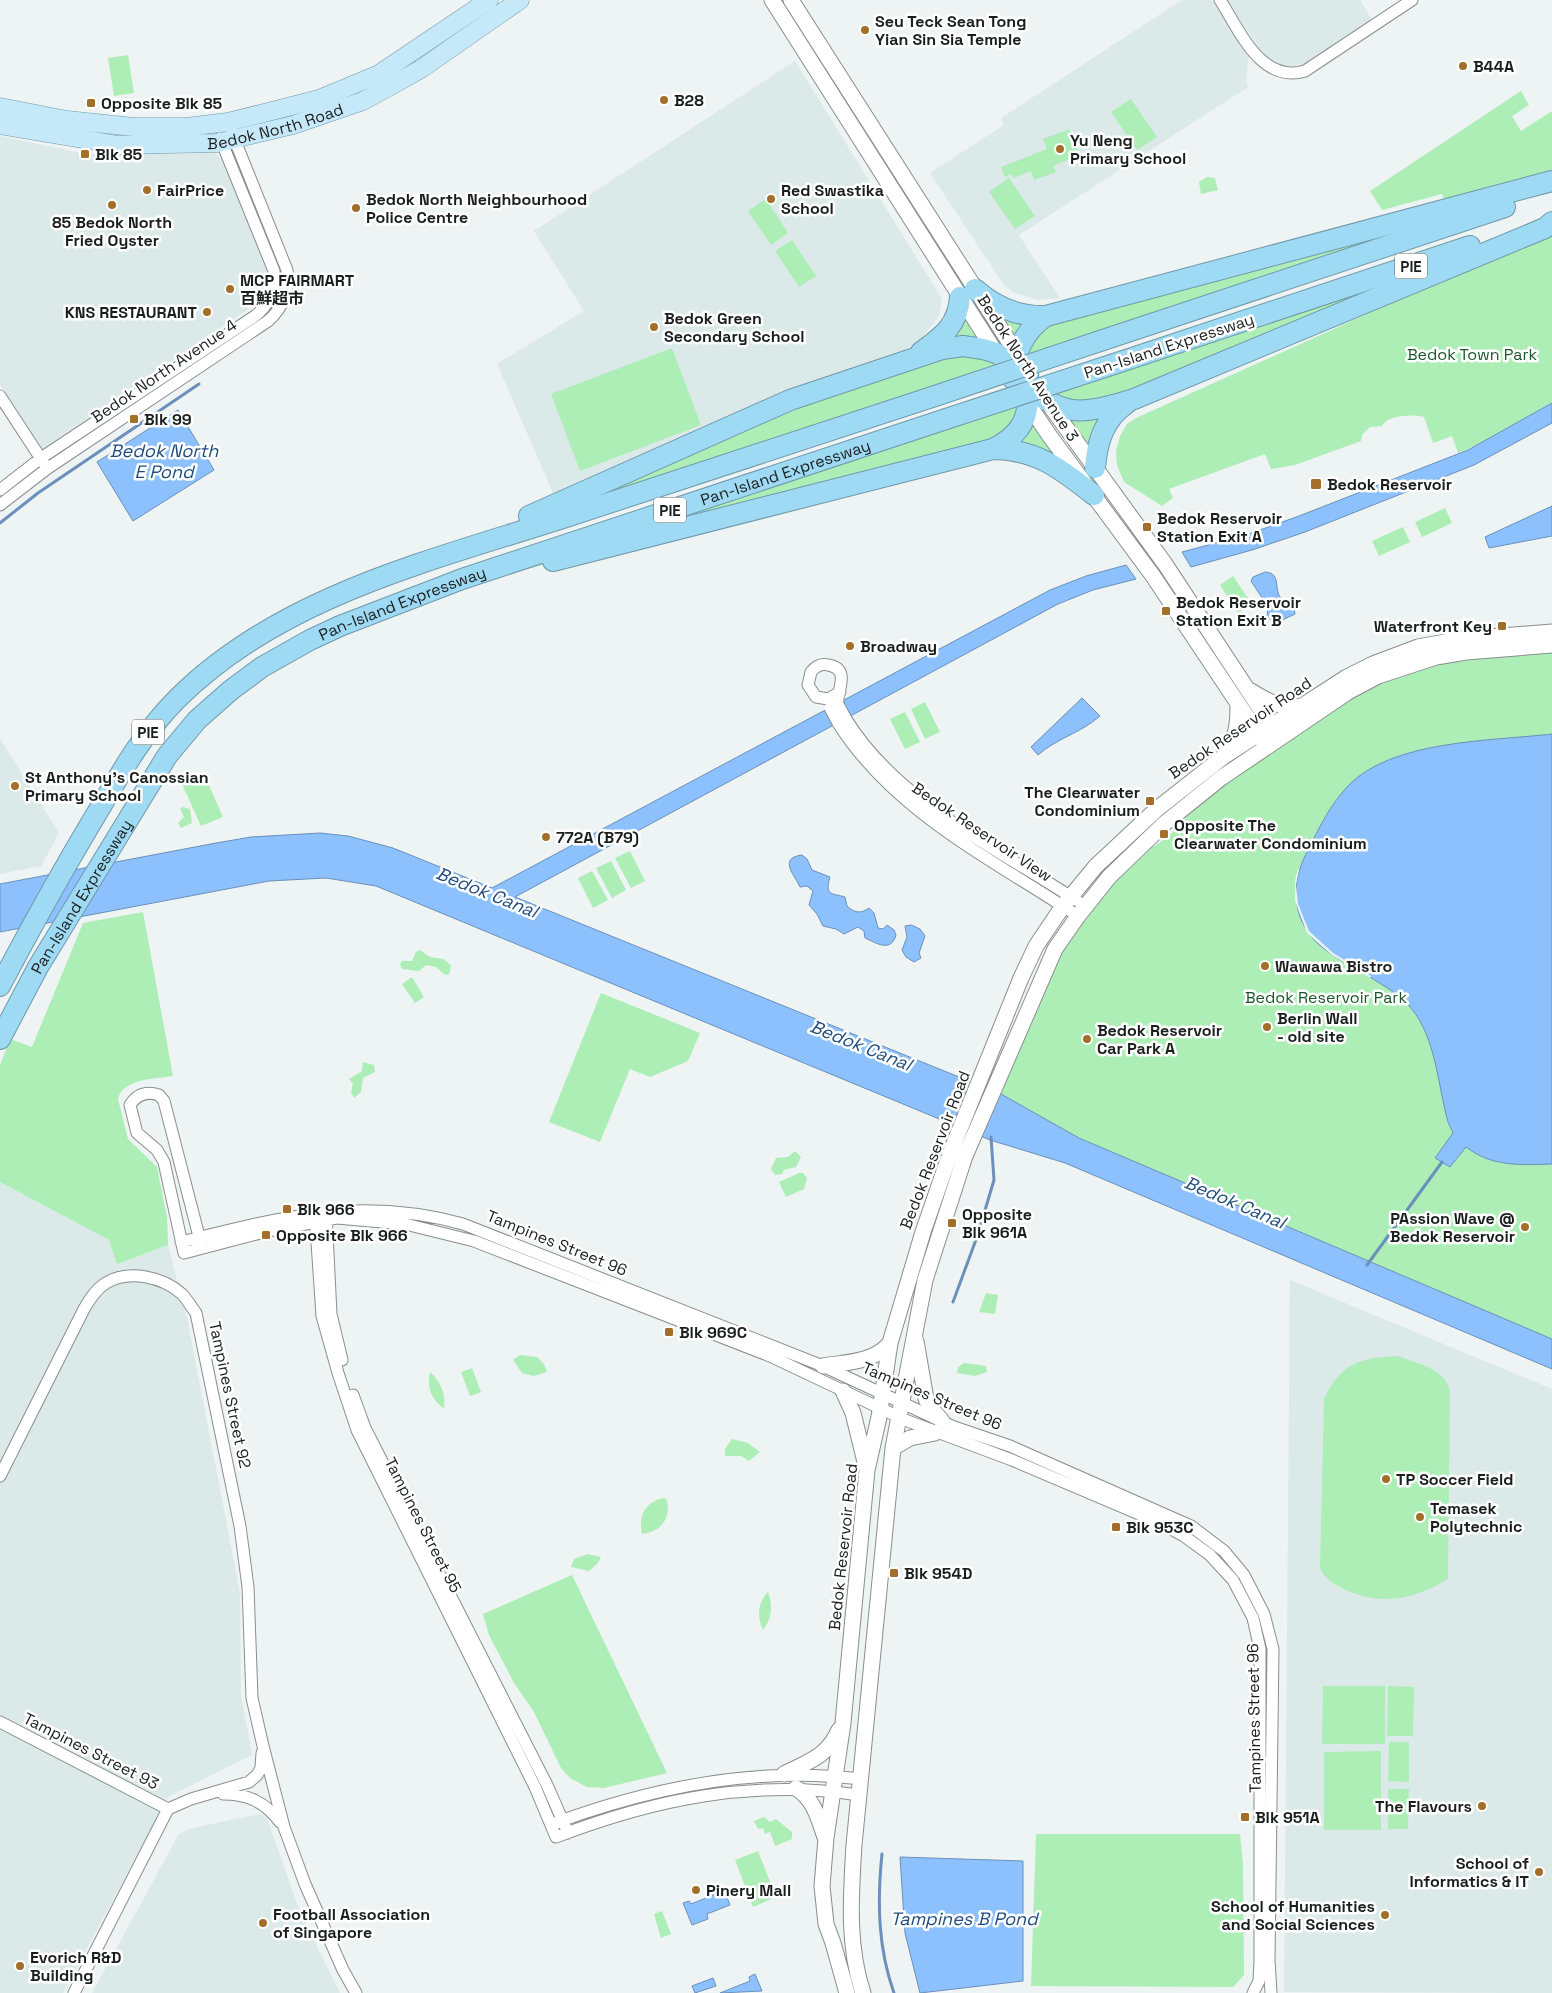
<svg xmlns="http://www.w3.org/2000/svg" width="1552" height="1993" viewBox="0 0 1552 1993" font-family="'Space Grotesk','Noto Sans SC',sans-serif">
  <rect width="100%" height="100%" fill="#eef3f3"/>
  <path fill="#dbe9e9" d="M1182,0H1212L1249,54L1246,80L1248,87L1019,235L1060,298L1037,300L1013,292L1004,285L930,173L1004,125L1001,118Z
    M1227,0H1360L1372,20L1306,64L1284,67L1273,63L1262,53Z
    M795,61L934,286L942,300L939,316L918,343L904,350L758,405L554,495L497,364L584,311L534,231Z
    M0,136L86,154L214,152L223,161L268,267L269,288L256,304L42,449L0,384Z
    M0,738L59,833L41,866L0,874Z
    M0,1182L109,1240L117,1264L168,1245L188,1323L240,1593L241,1694L252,1755L168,1797L63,1993H0Z
    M1290,1280L1552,1389V1993L1284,1992Z
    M260,1814L267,1818L300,1912L340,1993H92L179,1834L192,1828Z"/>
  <path fill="#adeeb6" d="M128,55L134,93L114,96L108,58Z
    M1521,91L1529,105L1512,116L1521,131L1552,111V179L1446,207L1442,194L1382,210L1370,191Z
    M1131,99L1157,137L1137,150L1111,112Z
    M1069,129L1080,155L1053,166L1056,172L1034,180L1031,171L1014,178L1011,174L1005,177L1001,167L1047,149L1043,139Z
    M1207,177L1215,178L1218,190L1201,194L1199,182Z
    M1009,178L1035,216L1015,229L989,192Z
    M1552,189L1033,363L986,299L1016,313Z
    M766,199L788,233L771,245L748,211Z
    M1516,231L1121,408L1095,467L1047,386Z
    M1552,234V403L1480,444L1458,453L1452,436L1433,443L1424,417C1414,414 1387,415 1382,426L1370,427L1362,435L1361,441L1295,465L1271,469L1265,454L1169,489L1173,498L1162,506L1124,482L1117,465L1116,451L1120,436L1127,424L1136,418L1398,300Z
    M792,240L816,276L799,287L775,251Z
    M960,297L990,360L1000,374L508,526L913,358Z
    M672,348L701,425L580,471L551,394Z
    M1014,397L1029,405L1092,493L1015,449L708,522L396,603Z
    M1445,508L1452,523L1422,537L1415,522Z
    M1403,527L1410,542L1379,556L1372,541Z
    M1233,576L1252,604L1238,613L1220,585Z
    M1552,653V1339L1079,1138L1001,1094L1010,1072L1005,1070L1059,950L1135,855C1165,845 1184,822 1202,797L1379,679L1469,656Z
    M925,702L940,732L925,739L911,709Z
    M905,712L920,742L905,749L890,719Z
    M204,774L223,817L201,826L182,784Z
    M183,807L190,809L192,823L181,828L178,823L184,817L180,809Z
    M630,851L645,881L631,888L615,858Z
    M611,861L626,890L612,898L596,868Z
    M592,871L608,900L593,908L578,878Z
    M143,912L173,1076C156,1079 123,1078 118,1099L128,1139L157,1167L167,1217L168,1245L117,1264L109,1240L0,1182V1065L10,1039L32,1047L83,923Z
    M420,950C423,952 425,954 427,955C436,961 442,954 451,966L449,974L445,975L436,967L426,965L419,971L402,969L400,964L402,961H412L416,952Z
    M412,977L424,997L415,1003L402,984Z
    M601,993L700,1033L688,1061L650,1077L630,1069L600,1142L549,1122Z
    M363,1062L374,1065L375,1072L363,1078L361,1092L354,1098L351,1092L353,1084L349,1079L362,1071Z
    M795,1151L801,1157L796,1167L784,1170L782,1174L775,1175L771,1169L776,1158L788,1157Z
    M799,1173H803L807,1178L804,1189L786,1197L779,1182Z
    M986,1293L998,1295L995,1314L979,1312Z
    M520,1355L537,1357L544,1364L547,1372L534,1376L522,1373L513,1360Z
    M1399,1356C1418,1365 1444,1367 1450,1391L1448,1579C1413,1600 1379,1607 1342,1588C1331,1582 1325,1579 1320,1568L1324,1399C1341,1362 1361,1358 1399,1356Z
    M964,1363L986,1366L987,1372L975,1376L957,1373L958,1367Z
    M472,1368L481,1392L470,1396L461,1372Z
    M430,1372C441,1382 446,1394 444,1409C432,1400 426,1387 430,1372Z
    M732,1439L748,1443L760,1452L749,1461L741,1456H725V1449Z
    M664,1498L667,1500C671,1518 661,1532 642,1534C638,1517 645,1501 664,1498Z
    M588,1554L601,1557L598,1563L589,1571L571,1567L574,1559Z
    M572,1575L667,1773L604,1788L587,1787L570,1778L561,1768L534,1712L514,1683L489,1635L483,1614Z
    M768,1592C773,1605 772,1618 763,1630C757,1617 757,1603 768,1592Z
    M1323,1686H1385V1744H1322Z
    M1388,1686L1414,1687L1413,1736H1387Z
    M1389,1742H1409V1782L1388,1781Z
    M1381,1751V1830H1324V1752Z
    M1388,1789H1409L1408,1829H1388Z
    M764,1817L770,1822L776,1819L792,1832V1839L775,1846L770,1832L765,1834L763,1828L758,1829L754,1821Z
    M1036,1834H1240L1243,1865L1244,1975L1233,1987L1031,1986Z
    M758,1851L776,1897L753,1907L735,1860Z
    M662,1911L671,1934L661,1938L654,1914Z"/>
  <path fill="#8cc1fe" stroke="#6a90bb" d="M1552,403V423L1474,465L1305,532L1252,550L1191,567L1182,552L1246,535L1299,516L1468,450Z
    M178,410L214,470L133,521L97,462Z
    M1552,506V536L1489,548L1485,537Z
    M1126,565L1136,579L1093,590L1058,604L515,897L1001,1094L1079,1138L1552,1339V1369L1065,1163L990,1140L376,886L326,878L269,881L0,932V884L216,843L251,837L320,833L348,836L393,848L492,888L1050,590L1086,576Z
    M1265,572C1281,573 1274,587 1280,597C1284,602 1289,604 1294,607L1295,614L1276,623L1267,617L1268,607L1251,581L1253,577Z
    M1082,698L1100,716C1081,733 1057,738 1038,755L1031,747Z
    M1552,734V1164C1520,1165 1492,1167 1466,1147L1450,1167L1435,1158L1453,1133L1448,1122C1438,1086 1436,1038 1411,1008C1400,995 1383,985 1368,976C1350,965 1320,951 1308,932C1290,906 1294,876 1308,850C1319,828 1330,805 1348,786C1391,740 1492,741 1552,734Z
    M802,855L807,859L812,870L830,877C824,897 833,893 845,897L847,906C854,913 861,914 869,908L874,913L878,928L883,929L887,925L894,930L896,935C891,953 876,943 865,938L864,931L858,927L844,934L836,929L823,926L817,914L809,905L813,891L807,886L800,887C796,877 777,858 802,855Z
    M911,925L920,929L925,936L919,953L921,958L914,962L906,957L902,950L907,937L905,926Z
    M900,1857L1023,1861V1981L920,1993L905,1933Z
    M723,1887L730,1905L707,1914L708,1919L692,1925L683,1903L689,1901L691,1904L718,1893L717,1889Z
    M755,1974L762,1991L720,1993L750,1981L749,1977Z
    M713,1978L716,1986L695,1993L692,1986Z"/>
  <path fill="#eef3f3" d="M1298,868L1299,869L1296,885L1298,904L1309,931L1333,953L1371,976L1370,978L1332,955L1307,933L1295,901V881Z"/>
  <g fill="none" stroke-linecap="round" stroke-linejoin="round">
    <path stroke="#6a90bb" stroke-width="3" d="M0,523L38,493L199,384
      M1367,1265L1442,1162
      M953,1302L977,1237L994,1180L991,1137
      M882,1854C877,1902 878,1948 894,1993"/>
    <g stroke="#898e8e" stroke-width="13">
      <path id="minor" d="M1220,0C1240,31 1261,84 1305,71L1412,0
        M0,396L45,465
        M0,490L41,458L255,316C270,304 276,290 274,271L220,138
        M0,505L48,468L268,321C283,308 290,290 287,270L232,133
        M838,704C836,691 852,669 828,665C821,663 815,667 811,672L808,685L816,697L828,699L840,692
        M846,719C898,804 1005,852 1085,906
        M838,723C894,812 992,859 1078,916
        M315,1213L322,1316L338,1373L357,1430L535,1787L556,1837C655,1799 753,1779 859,1795
        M326,1213L331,1314L342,1360
        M181,1242C280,1217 361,1196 463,1224L823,1366L954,1427L1010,1446L1191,1526L1224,1551L1244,1575L1264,1614L1273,1649L1269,1960L1271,1993
        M202,1248L164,1101L159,1095C147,1091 137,1094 130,1105L137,1133L157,1150L164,1162L184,1253L268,1231L337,1218L405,1224L474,1241L770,1356L905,1420L1012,1460L1158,1522L1184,1536L1210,1555L1233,1580L1253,1618L1260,1649V1960L1259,1981L1253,1993
        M353,1395L365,1428L547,1785L568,1833
        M0,1476L84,1309C90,1299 96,1289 106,1283C129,1269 163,1277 182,1294C187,1299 191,1307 196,1313L240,1526L248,1587L252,1698L263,1746L284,1827L305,1884L343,1970L356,1993
        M0,1722L168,1809
        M223,1794C248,1794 265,1802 280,1822
        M555,1823C653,1787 757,1766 861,1779
        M74,1993L168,1809L191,1799L249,1782L257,1775L261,1768L262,1753"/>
    </g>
    <g stroke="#898e8e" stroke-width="17">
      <path id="secondary" d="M772,0L998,356
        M791,0L1022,362
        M1025,399L1049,435L1153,576L1263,741
        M1046,400L1165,564L1276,733
        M1251,691C1268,702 1281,708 1301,706
        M1225,754C1237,737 1238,724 1238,704
        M916,1341L926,1399L930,1407L942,1421
        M823,1366C847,1362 873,1363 890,1343
        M843,1391L853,1413L866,1466
        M893,1448L910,1438L935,1433
        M784,1774C809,1761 827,1757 839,1730
        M796,1788C814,1799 818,1818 825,1837
        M847,1993L833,1943L826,1924L822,1886L826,1838L843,1723L867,1470L879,1417L890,1343L923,1232L951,1151L1021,978L1036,946L1063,906L1096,866L1157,809L1223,757L1347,677L1373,664L1418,647L1462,639L1552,632
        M863,1993C847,1945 851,1895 854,1845L893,1448L925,1280L965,1156L1055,949L1078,916L1109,877L1165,823L1221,778L1348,692L1378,676L1436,657L1466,652L1552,645"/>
    </g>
    <g stroke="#7098a9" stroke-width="19">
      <g id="primary">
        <path d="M0,107L67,120L134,127H186L228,122L319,99L379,74L489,0"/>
        <path id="s1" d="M0,125L118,145L217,143L293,125L363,101L387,88L421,69L520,0"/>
      </g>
    </g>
    <g stroke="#7098a9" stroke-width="22">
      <g id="motorway">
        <path d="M975,289C995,307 1019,317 1046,316L1552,181"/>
        <path d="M1046,316C1024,331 1014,353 1013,379C1067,415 1071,418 1134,399L1545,228L1552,222"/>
        <path d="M1103,340L1505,207"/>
        <path d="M921,352C943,336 958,325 960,297"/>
        <path d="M1114,364L1470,246"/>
        <path d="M1095,468C1097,442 1104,419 1126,404"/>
        <path d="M529,516L790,400L942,349L963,346L983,349L996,353L1028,372C1029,410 1030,430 993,449"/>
        <path d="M553,561L993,449C1036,449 1061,469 1094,495"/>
        <path d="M0,986C30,929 61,873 94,818C119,776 142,734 177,699C281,595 434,560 569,516C691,476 813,436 935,396"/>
        <path id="s2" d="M0,1039L38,967L167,756L197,720L231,690L262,667L310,640L340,626L462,579L946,419"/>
      </g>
    </g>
    <use href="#minor" stroke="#fff" stroke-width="11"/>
    <use href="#secondary" stroke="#fff" stroke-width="15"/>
    <use href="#primary" stroke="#c5e9f8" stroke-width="18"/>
    <use href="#motorway" stroke="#9edaf4" stroke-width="20"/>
    <g stroke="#898e8e" stroke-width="13" stroke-linecap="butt">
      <path id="minor-bridge" d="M838,704L846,719
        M830,708L838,723"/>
    </g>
    <g stroke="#7098a9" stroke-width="22" stroke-linecap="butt">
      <path id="motorway-bridge" d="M935,396L1103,340
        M946,419L1114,364"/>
    </g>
    <use href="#minor-bridge" stroke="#fff" stroke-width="11"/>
    <use href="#motorway-bridge" stroke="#9edaf4" stroke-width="20"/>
  </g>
  <g fill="#a36f28" stroke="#fff" stroke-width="2">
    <circle cx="865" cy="30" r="5"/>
    <circle cx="1463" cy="66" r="5"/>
    <circle cx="664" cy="100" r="5"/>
    <rect x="86" y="98" width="10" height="10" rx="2.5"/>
    <circle cx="1060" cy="149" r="5"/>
    <rect x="80" y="149" width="10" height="10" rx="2.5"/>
    <circle cx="147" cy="190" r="5"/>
    <circle cx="771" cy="199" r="5"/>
    <circle cx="112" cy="205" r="5"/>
    <circle cx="356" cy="208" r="5"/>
    <circle cx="230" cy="289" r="5"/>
    <circle cx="207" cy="312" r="5"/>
    <circle cx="654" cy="327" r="5"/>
    <rect x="129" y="414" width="10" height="10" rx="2.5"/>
    <rect x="1310" y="478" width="12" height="12" rx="2.5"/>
    <rect x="1142" y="522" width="10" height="10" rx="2.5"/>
    <rect x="1161" y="606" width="10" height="10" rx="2.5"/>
    <rect x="1497" y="621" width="10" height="10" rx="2.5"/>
    <circle cx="850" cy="646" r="5"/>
    <circle cx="15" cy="786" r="5"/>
    <rect x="1145" y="796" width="10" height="10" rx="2.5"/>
    <rect x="1159" y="829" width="10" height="10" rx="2.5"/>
    <circle cx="546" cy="837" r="5"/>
    <circle cx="1265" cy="966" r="5"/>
    <circle cx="1267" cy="1027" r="5"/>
    <circle cx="1087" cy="1039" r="5"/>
    <rect x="282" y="1204" width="10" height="10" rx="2.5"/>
    <rect x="947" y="1218" width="10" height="10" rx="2.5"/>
    <circle cx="1525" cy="1227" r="5"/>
    <rect x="261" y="1230" width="10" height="10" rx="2.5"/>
    <rect x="664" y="1327" width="10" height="10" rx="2.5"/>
    <circle cx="1386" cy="1479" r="5"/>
    <circle cx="1420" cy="1517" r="5"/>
    <rect x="1111" y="1522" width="10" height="10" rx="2.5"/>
    <rect x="889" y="1568" width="10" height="10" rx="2.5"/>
    <circle cx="1482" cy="1806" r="5"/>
    <rect x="1240" y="1812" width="10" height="10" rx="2.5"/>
    <circle cx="1539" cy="1872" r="5"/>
    <circle cx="696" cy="1890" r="5"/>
    <circle cx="1385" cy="1915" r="5"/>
    <circle cx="263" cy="1923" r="5"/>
    <circle cx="20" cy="1966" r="5"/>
  </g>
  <g text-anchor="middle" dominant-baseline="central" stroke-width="5" stroke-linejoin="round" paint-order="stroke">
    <g fill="#fff" stroke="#606262" stroke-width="1">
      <rect x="1395" y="253.5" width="32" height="25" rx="4"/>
      <rect x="654" y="497.5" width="32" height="25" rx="4"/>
      <rect x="132" y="719.5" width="32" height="25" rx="4"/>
    </g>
    <g font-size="15" font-weight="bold" fill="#1c1e1e">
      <text x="1411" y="266">PIE</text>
      <text x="670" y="510">PIE</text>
      <text x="148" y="732">PIE</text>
    </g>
    <g font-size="16" font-weight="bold" fill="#1c1e1e" stroke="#fff" text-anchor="start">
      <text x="875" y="21">Seu Teck Sean Tong<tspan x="875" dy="18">Yian Sin Sia Temple</tspan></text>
      <text x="1473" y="66">B44A</text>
      <text x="674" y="100">B28</text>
      <text x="101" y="103">Opposite Blk 85</text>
      <text x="1070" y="140">Yu Neng<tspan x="1070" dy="18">Primary School</tspan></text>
      <text x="95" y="154">Blk 85</text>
      <text x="157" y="190">FairPrice</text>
      <text x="781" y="190">Red Swastika<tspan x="781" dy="18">School</tspan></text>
      <text x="366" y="199">Bedok North Neighbourhood<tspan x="366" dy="18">Police Centre</tspan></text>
      <text x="112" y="222" text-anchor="middle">85 Bedok North<tspan x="112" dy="18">Fried Oyster</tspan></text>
      <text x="240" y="280">MCP FAIRMART<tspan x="240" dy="18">百鮮超市</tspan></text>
      <text x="197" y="312" text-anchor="end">KNS RESTAURANT</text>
      <text x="664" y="318">Bedok Green<tspan x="664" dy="18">Secondary School</tspan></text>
      <text x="144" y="419">Blk 99</text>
      <text x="1327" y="484">Bedok Reservoir</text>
      <text x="1157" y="518">Bedok Reservoir<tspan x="1157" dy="18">Station Exit A</tspan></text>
      <text x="1176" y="602">Bedok Reservoir<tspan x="1176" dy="18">Station Exit B</tspan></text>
      <text x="1492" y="626" text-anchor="end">Waterfront Key</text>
      <text x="860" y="646">Broadway</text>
      <text x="25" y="777">St Anthony's Canossian<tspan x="25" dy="18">Primary School</tspan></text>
      <text x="1140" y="792" text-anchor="end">The Clearwater<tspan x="1140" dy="18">Condominium</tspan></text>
      <text x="1174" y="825">Opposite The<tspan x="1174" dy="18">Clearwater Condominium</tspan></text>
      <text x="556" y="837">772A (B79)</text>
      <text x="1275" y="966">Wawawa Bistro</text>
      <text x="1277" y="1018">Berlin Wall<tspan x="1277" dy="18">- old site</tspan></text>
      <text x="1097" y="1030">Bedok Reservoir<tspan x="1097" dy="18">Car Park A</tspan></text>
      <text x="297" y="1209">Blk 966</text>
      <text x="962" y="1214">Opposite<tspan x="962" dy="18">Blk 961A</tspan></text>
      <text x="1515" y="1218" text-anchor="end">PAssion Wave @<tspan x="1515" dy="18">Bedok Reservoir</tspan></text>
      <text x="276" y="1235">Opposite Blk 966</text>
      <text x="679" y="1332">Blk 969C</text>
      <text x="1396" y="1479">TP Soccer Field</text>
      <text x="1430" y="1508">Temasek<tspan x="1430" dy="18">Polytechnic</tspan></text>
      <text x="1126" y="1527">Blk 953C</text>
      <text x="904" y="1573">Blk 954D</text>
      <text x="1472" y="1806" text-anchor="end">The Flavours</text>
      <text x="1255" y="1817">Blk 951A</text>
      <text x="1529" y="1863" text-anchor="end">School of<tspan x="1529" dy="18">Informatics &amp; IT</tspan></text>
      <text x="706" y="1890">Pinery Mall</text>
      <text x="1375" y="1906" text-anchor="end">School of Humanities<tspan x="1375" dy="18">and Social Sciences</tspan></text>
      <text x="273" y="1914">Football Association<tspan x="273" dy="18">of Singapore</tspan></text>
      <text x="30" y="1957">Evorich R&amp;D<tspan x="30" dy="18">Building</tspan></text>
    </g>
    <g font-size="16" fill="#1c1e1e" stroke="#fff">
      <text stroke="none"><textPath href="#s1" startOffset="279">Bedok North Road</textPath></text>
      <text transform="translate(1169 346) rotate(-18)">Pan-Island Expressway</text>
      <text transform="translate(1028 368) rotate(57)">Bedok North Avenue 3</text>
      <text transform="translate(164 371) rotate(-34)">Bedok North Avenue 4</text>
      <text stroke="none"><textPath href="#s2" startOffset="1019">Pan-Island Expressway</textPath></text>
      <text stroke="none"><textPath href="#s2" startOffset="614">Pan-Island Expressway</textPath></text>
      <text transform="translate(1240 728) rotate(-34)">Bedok Reservoir Road</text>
      <text transform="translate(982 832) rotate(34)">Bedok Reservoir View</text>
      <text stroke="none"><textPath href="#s2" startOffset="164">Pan-Island Expressway</textPath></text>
      <text transform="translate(935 1150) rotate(-69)">Bedok Reservoir Road</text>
      <text transform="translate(557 1243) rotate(22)">Tampines Street 96</text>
      <text transform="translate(230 1395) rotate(78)">Tampines Street 92</text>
      <text transform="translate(932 1396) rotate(23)">Tampines Street 96</text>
      <text transform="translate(423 1525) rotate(63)">Tampines Street 95</text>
      <text transform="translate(843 1547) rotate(-84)">Bedok Reservoir Road</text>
      <text transform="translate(1254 1718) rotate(-91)">Tampines Street 96</text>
      <text transform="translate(91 1751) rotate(27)">Tampines Street 93</text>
    </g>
    <g font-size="16" fill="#1a5629" stroke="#fff">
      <text x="1472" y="354">Bedok Town Park</text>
      <text x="1326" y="997">Bedok Reservoir Park</text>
    </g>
    <g font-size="18" font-style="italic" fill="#1f4c7d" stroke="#fff">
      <text x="164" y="450">Bedok North<tspan x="164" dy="21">E Pond</tspan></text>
      <text transform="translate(487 892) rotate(22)">Bedok Canal</text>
      <text transform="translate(861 1045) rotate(22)">Bedok Canal</text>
      <text transform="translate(1235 1202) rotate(23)">Bedok Canal</text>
      <text x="964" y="1918">Tampines B Pond</text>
    </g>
  </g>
</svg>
